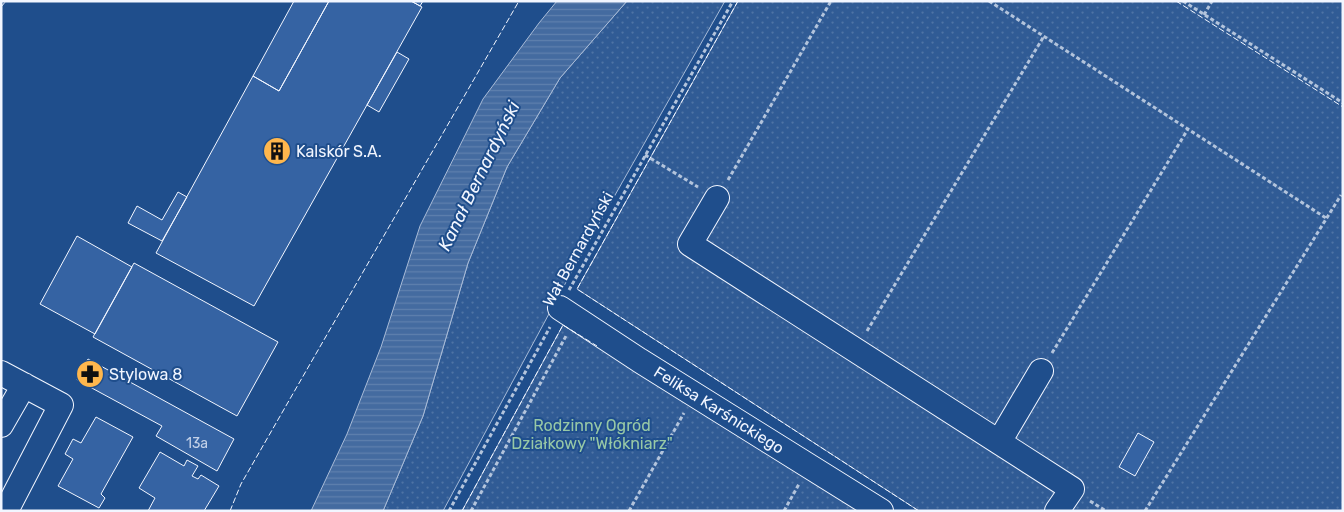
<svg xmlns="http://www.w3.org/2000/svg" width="1344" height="512" viewBox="0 0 1344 512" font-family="Rubik,sans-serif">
  <defs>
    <pattern id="grass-dots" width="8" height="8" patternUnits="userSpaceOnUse" patternTransform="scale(1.25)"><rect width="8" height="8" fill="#305b95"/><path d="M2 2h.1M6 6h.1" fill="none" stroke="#4e73a5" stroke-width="1.8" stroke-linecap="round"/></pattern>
    <pattern id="water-rules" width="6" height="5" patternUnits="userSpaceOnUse" patternTransform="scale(1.25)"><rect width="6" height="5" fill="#446ba0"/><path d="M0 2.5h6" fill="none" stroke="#5f81ae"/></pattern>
  </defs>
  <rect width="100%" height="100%" fill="#1f4e8c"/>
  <path fill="url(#grass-dots)" stroke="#a8bbd7" d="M627,1H725L572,271L443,511H383L423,416L468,263L507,167L560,78Z
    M738,1H1343V511H919L577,289Z
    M563,325L859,511H462Z"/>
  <path fill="url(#water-rules)" stroke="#a8bbd7" d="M557,1H627L560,78L507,167L468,263L423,416L383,511H311L347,434L381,347L420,226L483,99L539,23Z"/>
  <path fill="#3563a3" stroke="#f2f6ff" d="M294,1H329L279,91L253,76Z
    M329,1H411L422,7L254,306L156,253L253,76L279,91Z
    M411,1H423L420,6Z
    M397,52L409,59L379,112L367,105Z
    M178,192L187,197L162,241L128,223L137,206L162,220Z
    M77,236L132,267L95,334L40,304Z
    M134,263L278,342L237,416L93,337Z
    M88,359L234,439L217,471L156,436L162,426L77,380Z
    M96,417L133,437L101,494L105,498L99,508L58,486L73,459L65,454L73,439L81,443Z
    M1138,433L1154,442L1135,476L1119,467Z
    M160,452L184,466L187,460L198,466L192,476L198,479L201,475L219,486L204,511H148L155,498L139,488Z"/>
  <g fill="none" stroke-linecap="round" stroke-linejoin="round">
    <g stroke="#f2f6ff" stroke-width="26">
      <path id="minor" d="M717,198L690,244L1072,489L1057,511
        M560,308L639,360L881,511
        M1,373L61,405L6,511
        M1,425L24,385
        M999,442L1041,371"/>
    </g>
    <path stroke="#b3c4dc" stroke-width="3" stroke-dasharray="4 2.5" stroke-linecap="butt" d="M989,1L1326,218
      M1183,1L1343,103
      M1204,15L1212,1
      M645,155L698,187
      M728,180L831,1
      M569,290L733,1
      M867,331L1044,36
      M1052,353L1188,129
      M1090,501L1106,511
      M449,511L550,327
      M471,511L566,336
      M629,511L684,413
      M784,511L799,484
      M1145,511L1341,195"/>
    <use href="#minor" stroke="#1f4e8c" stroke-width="24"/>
    <path stroke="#f2f6ff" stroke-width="1" stroke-dasharray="6 2.5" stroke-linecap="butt" d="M738,1L577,289L919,511
      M1176,1L1343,107
      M1,7L6,1
      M230,511L241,484L519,1
      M462,511L563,325L597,346"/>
  </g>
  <defs>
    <g id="building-disc" transform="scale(1.4375)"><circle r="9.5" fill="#ffb74d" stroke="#1f4e8c"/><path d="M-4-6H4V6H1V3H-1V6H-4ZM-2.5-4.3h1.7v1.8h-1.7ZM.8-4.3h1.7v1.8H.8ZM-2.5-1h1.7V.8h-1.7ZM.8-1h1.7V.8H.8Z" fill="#111"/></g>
    <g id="pharmacy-disc" transform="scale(1.4375)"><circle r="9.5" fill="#ffb74d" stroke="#1f4e8c"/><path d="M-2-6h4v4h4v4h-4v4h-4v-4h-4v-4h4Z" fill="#111"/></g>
  </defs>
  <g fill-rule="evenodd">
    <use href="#building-disc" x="277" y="151"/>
    <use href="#pharmacy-disc" x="90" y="374"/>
  </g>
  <g text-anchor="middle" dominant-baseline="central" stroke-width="4" stroke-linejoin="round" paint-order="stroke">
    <g font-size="14" fill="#c3d1e8">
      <text x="197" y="443">13a</text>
    </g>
    <g font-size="16" fill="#f2f6ff" stroke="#1f4e8c" text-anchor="start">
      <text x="296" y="151">Kalskór S.A.</text>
      <text x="109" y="374">Stylowa 8</text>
    </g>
    <g font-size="16" fill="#f2f6ff" stroke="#1f4e8c">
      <text transform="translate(578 249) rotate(-61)">Wał Bernardyński</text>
      <text transform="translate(719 410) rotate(32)">Feliksa Karśnickiego</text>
    </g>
    <g font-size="16" fill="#97c8a6" stroke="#1f4e8c">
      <text x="592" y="425">Rodzinny Ogród<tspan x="592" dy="18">Działkowy "Włókniarz"</tspan></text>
    </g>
    <g font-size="18" font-style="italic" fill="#f2f6ff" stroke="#1f4e8c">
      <text transform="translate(479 176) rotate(-64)">Kanał Bernardyński</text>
    </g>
  </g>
  <rect width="1344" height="512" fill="none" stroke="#f2f6ff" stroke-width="5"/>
</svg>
